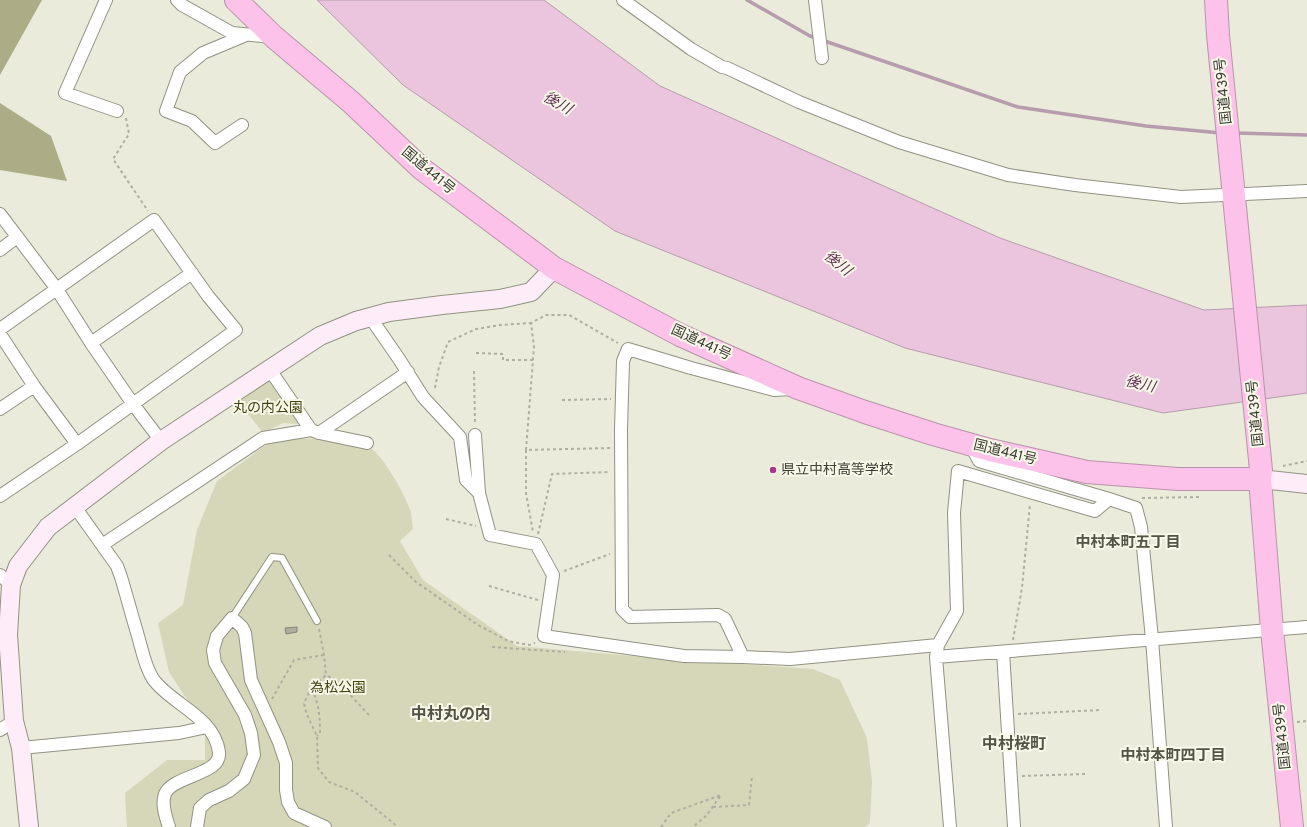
<svg xmlns="http://www.w3.org/2000/svg" width="1307" height="827" viewBox="0 0 1307 827" font-family="Overpass,'Noto Sans JP',sans-serif">
  <rect width="100%" height="100%" fill="#eaebda"/>
  <path fill="#d6d7b8" d="M269,378L300,421L298,424L283,423L263,433L238,401Z
    M285,438C304,439 356,438 371,448C384,457 407,498 411,513C412,518 412,524 413,529L400,541L423,580L517,646L644,657L813,669L840,680L867,738L872,781L870,823L865,827H127L125,793L167,760H205V727L169,672L158,623L183,605L197,530L217,481L267,444Z"/>
  <path fill="#acad86" d="M0,0H42L0,75Z
    M0,103L51,136L67,181L0,170Z"/>
  <path fill="#ebc5de" stroke="#b69cac" d="M317,0H544L660,86L1000,238L1204,310L1307,305V393L1163,413L905,348L615,231L403,85Z"/>
  <g fill="none" stroke-linecap="round" stroke-linejoin="round">
    <path stroke="#b69cac" stroke-width="3.5" d="M747,0L810,36L1018,107L1146,126L1221,133
      M1235,133L1307,135"/>
  </g>
  <path fill="#adae9e" stroke="#868677" d="M297,627V632L286,634L285,628Z"/>
  <g fill="none" stroke-linecap="round" stroke-linejoin="round">
    <g stroke="#929283" stroke-width="8">
      <path id="lane" d="M232,618L272,557L282,558L317,621"/>
    </g>
    <g stroke="#929283" stroke-width="14">
      <path id="street" d="M106,0L65,93L117,111
        M177,0L182,5L232,33L272,37
        M623,0L691,49L722,67L727,68L799,102L899,142L1008,175L1075,185L1181,197L1307,191
        M815,0L822,58
        M242,125L215,143L192,121L166,111L180,72L203,53L246,35
        M0,214L56,288L91,343L133,404L161,441
        M0,250L17,237
        M370,317L399,359L423,397L460,437L466,480L479,493
        M0,329L154,220L208,296L236,330L77,444L0,496
        M0,334L34,386L77,444
        M91,343L192,273
        M270,370L311,430L319,433L367,443
        M791,389L774,390L691,368L628,349L623,361L621,429L622,609L630,617L718,615L725,619L743,657L790,659L938,645L936,657L950,827
        M0,409L34,386
        M319,433L408,372
        M475,435L479,493L490,535L536,544L553,575L544,636L684,656L743,657
        M1109,499L1136,508L1141,527L1152,639L1166,827
        M75,507L117,566L121,577C127,597 132,616 138,636C142,650 145,667 153,679C172,705 214,716 219,752C222,775 173,775 165,794C161,804 166,818 169,827
        M102,545L263,438L311,430
        M0,575L11,585
        M938,645L957,611L954,513L958,471L1095,511L1109,499L979,461L970,444
        M1003,652L1014,827
        M936,657L1307,627
        M0,730L14,721
        M21,748L179,733L207,727
        M197,827L200,808L209,800L229,791L244,779L254,755L251,733L245,715L215,663L213,650L217,636L232,618L242,627L245,633L251,680L279,742L286,763V790L288,802L294,813L325,827"/>
    </g>
    <g stroke="#929283" stroke-width="20">
      <path id="secondary" d="M1260,479L1307,484
        M29,827L21,748L14,721L8,635L11,585L18,566L48,527L161,441L320,336L356,321L389,312L442,305L500,299L531,292L554,268"/>
    </g>
    <g stroke="#b993aa" stroke-width="24">
      <path id="highway" d="M236,0L274,37L351,102L422,169L554,268L680,335L798,388L865,412L933,434L990,450L1087,472L1178,479H1260
        M1216,0L1218,35L1261,470L1260,479L1272,630L1292,827"/>
    </g>
    <path stroke="#aeafa1" stroke-width="2" stroke-dasharray="3 3" stroke-linecap="butt" d="M126,118L129,134L113,159L148,211
      M476,353L503,354V360H533
      M474,371L475,424
      M435,388L439,367L448,342L476,329L500,325L531,323
      M562,400L611,399
      M610,448L526,450L534,347L531,323L546,315H569L618,343
      M526,450V493L533,532
      M1283,466L1307,461
      M1142,498L1202,497
      M446,519L476,526
      M538,534L552,474L610,472
      M389,555L416,582L478,625L508,641L529,645L535,643
      M564,571L610,554
      M489,586L538,600
      M319,629L324,655L326,675
      M1013,640L1022,588L1030,504
      M492,647L565,652
      M312,689C319,705 320,716 320,733L317,736
      M272,699L294,660L324,655
      M1018,714L1101,710
      M369,715L337,681L326,675L309,692L304,704L307,715L317,736L318,768L329,782L355,792L398,827
      M1297,722L1307,721
      M1022,776L1085,774
      M713,807L749,805L752,777
      M661,827L671,813L721,795L707,815L693,827"/>
    <use href="#lane" stroke="#fff" stroke-width="6"/>
    <use href="#street" stroke="#fff" stroke-width="12"/>
    <use href="#secondary" stroke="#feedf8" stroke-width="18"/>
    <use href="#highway" stroke="#fdc2e9" stroke-width="22"/>
  </g>
  <circle fill="#ac368d" stroke="#f8f8e8" stroke-width="1.5" cx="773" cy="470" r="4"/>
  <g text-anchor="middle" dominant-baseline="central" stroke-width="4" stroke-linejoin="round" paint-order="stroke">
    <g font-size="14" fill="#3c3d36" stroke="#f8f8e8">
      <text transform="translate(1224 91) rotate(-96)">国道439号</text>
      <text transform="translate(428 171) rotate(40)">国道441号</text>
      <text transform="translate(701 343) rotate(25)">国道441号</text>
      <text transform="translate(1256 413) rotate(-96)">国道439号</text>
      <text transform="translate(1005 453) rotate(14)">国道441号</text>
      <text transform="translate(1283 736) rotate(-96)">国道439号</text>
    </g>
    <g font-size="14" fill="#434212" stroke="#f8f8e8">
      <text x="268" y="408">丸の内公園</text>
      <text x="338" y="688">為松公園</text>
    </g>
    <g font-size="14" fill="#3c3d36" stroke="#f8f8e8" text-anchor="start">
      <text x="781" y="470">県立中村高等学校</text>
    </g>
    <g font-size="15" font-style="italic" fill="#623254" stroke="#f8f8e8">
      <text transform="translate(557 104) rotate(30)">後川</text>
      <text transform="translate(837 264) rotate(39)">後川</text>
      <text transform="translate(1140 385) rotate(13)">後川</text>
    </g>
    <g font-size="15" font-weight="bold" fill="#535346" stroke="#f8f8e8">
      <text x="1128" y="543">中村本町五丁目</text>
      <text x="1173" y="756">中村本町四丁目</text>
    </g>
    <g font-size="16" font-weight="bold" fill="#535346" stroke="#f8f8e8">
      <text x="451" y="715">中村丸の内</text>
      <text x="1014" y="745">中村桜町</text>
    </g>
  </g>
</svg>
